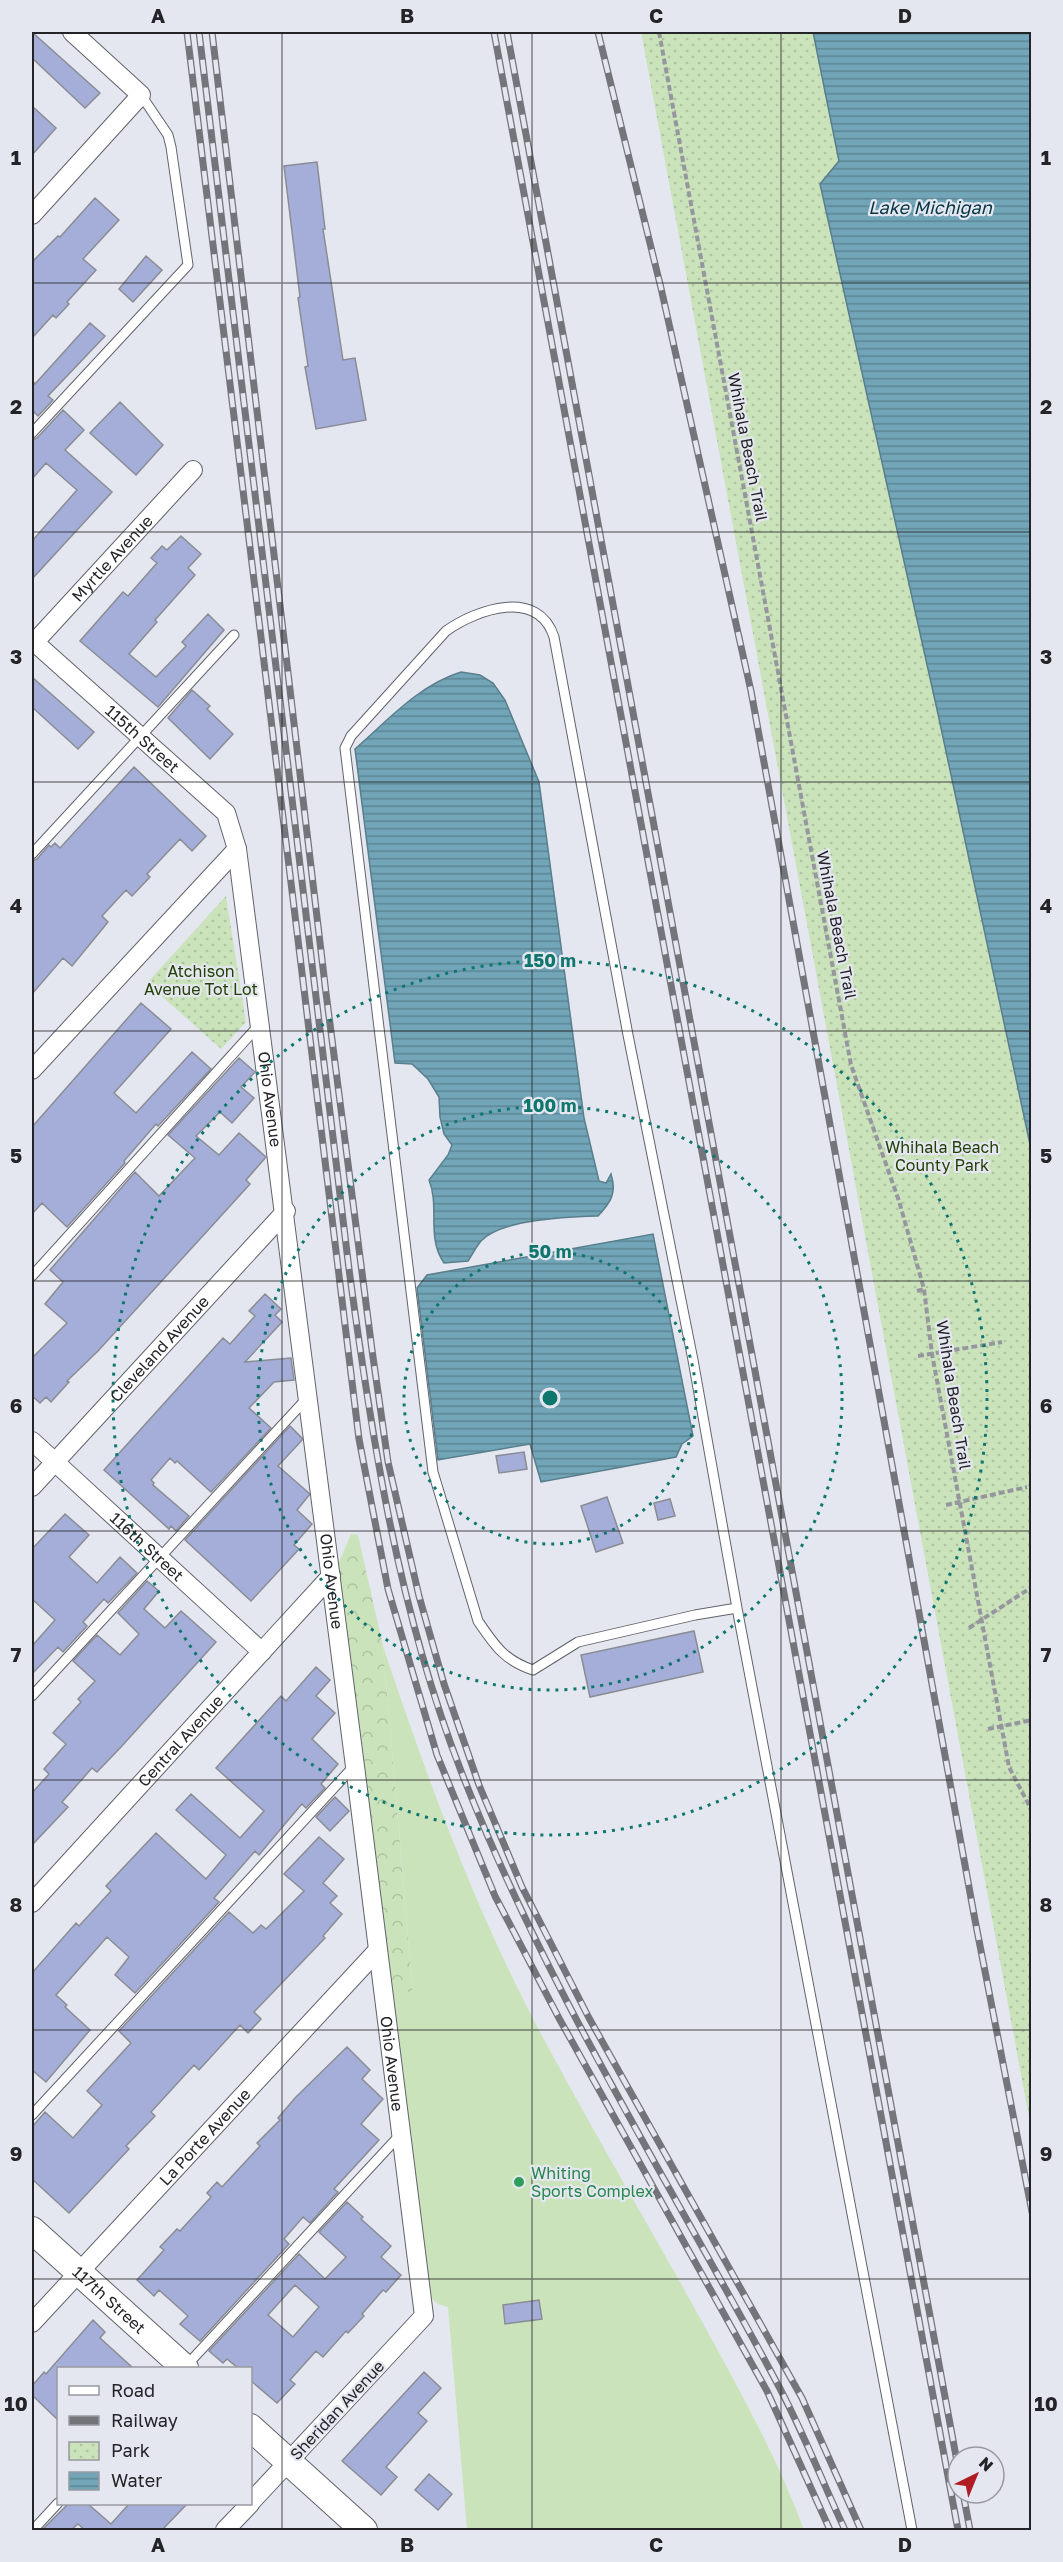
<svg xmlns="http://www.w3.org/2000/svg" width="1063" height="2562" viewBox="0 0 1063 2562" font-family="'Golos Text',sans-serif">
  <defs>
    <pattern id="forest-crowns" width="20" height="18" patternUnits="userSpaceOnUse" patternTransform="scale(1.5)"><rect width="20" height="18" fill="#cbe3bb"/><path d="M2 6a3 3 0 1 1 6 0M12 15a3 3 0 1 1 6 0" fill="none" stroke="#aec3a1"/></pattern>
    <pattern id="park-dots" width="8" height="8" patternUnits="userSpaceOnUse" patternTransform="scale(1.5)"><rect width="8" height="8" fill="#cbe3bb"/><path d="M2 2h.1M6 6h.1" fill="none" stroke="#aec3a1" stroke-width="1.8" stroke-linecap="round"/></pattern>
    <pattern id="water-rules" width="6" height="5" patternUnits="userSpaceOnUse" patternTransform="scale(1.5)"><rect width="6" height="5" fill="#71a5b7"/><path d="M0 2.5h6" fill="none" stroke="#5d8695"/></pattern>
  </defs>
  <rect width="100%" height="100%" fill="#e5e7f0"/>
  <path fill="#cbe3bb" d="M383,1646C430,1787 481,1926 553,2056C602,2147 655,2236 705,2327C741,2393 778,2459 804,2530H467L448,2307L438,2304L430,2297L384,1981L413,1993Z"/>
  <path fill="url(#forest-crowns)" d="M351,1534L358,1535L383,1646L413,1994L384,1981L336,1569Z"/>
  <path fill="url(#park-dots)" d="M641,32H813L839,161L820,184L938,714L1031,1149V2128Z
    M226,896L246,1022L221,1049L147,983Z"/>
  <path fill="url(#water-rules)" stroke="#5a7e8c" stroke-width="1.5" d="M813,32H1031V1149L938,714L820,184L839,161Z
    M461,672L480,675L493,683L505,700L539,782L584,1118L599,1181L606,1183L611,1174C617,1193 611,1202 598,1216C569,1217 501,1219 481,1241C476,1247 472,1255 468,1261L444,1263C426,1237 440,1207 429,1180L448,1155L452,1145L444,1134L440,1117L439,1097L428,1079L412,1064L395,1063L355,749C388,720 419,685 461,672Z
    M653,1234L693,1436L682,1444L676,1457L541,1482L530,1444L438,1460L417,1288L427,1275Z"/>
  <path fill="#a5aed8" stroke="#8a8c94" stroke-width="1.5" fill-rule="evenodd" d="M32,32L100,93L85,108L32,58Z
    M32,106L56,128L32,155Z
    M317,162L325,229H323L343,360L355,358L366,420L316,429L305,367L308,366L298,298L300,297L284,166Z
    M95,198L119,220L83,259L96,270L67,302L69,304L56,318L53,315L32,338V262L58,236L60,237Z
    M146,256L162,270L133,302L119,289Z
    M90,323L105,336L48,396L53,400L38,416L34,412L32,414V380L35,384Z
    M120,402L163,445L136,475L90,433Z
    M63,410L84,430L65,450L112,492L32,579V541L77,490L46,463L32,479V440L37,438Z
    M181,536L201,554L188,568L195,575L155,620L157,622L129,654L156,677L186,646L182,642L208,614L224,630L158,707L80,641L123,592L128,596L157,563L151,558L162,546L167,550Z
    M32,677L94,732L78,749L32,707Z
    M192,690L210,706L207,709L233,734L210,759L168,718Z
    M134,767L206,836L192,851L180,839L147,874L150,877L132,896L126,890L102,916L108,922L72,966L63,958L32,994V861L37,859L49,845L51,847L55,843L60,848Z
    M141,1003L171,1029L114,1093L136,1113L192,1052L211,1069L158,1126L156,1124L124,1161L125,1163L67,1227L42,1203L32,1214V1127Z
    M239,1058L255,1072L241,1087L254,1098L232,1123L220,1112L196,1136L219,1155L239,1133L266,1157L246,1180L250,1184L98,1351L67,1381L69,1382L51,1402L46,1397L40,1403L32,1396V1358L67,1323L45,1304L63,1282L50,1270L135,1172L159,1196L195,1158L168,1135Z
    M265,1294L281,1309L275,1315L282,1322L245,1362L291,1358L294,1380L274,1382L249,1408L271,1428L211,1492L177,1461L175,1463L170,1458L151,1480L154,1483L153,1485L189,1516L176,1531L171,1526L169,1529L104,1470L223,1338L230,1344L255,1316L249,1311Z
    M290,1426L303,1439L278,1466L310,1494L297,1510L312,1524L294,1545L299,1549L251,1601L185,1540Z
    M524,1452L527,1469L499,1473L496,1456Z
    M607,1497L623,1543L596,1552L581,1506Z
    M670,1499L675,1516L658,1520L654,1503Z
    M65,1514L89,1535L69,1557L97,1583L120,1557L137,1573L108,1603L104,1599L83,1622L87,1626L63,1652L58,1647L32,1674V1646L55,1620L32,1599V1549Z
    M147,1581L159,1591L144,1609L165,1628L181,1611L216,1642L121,1747L97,1772L92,1768L62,1802L68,1807L32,1845V1793L49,1774L44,1769L66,1744L53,1733L81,1702L78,1699L95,1681L73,1661L97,1635L120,1655L139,1634L118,1613Z
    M694,1631L703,1672L590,1697L581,1655Z
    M316,1667L330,1680L316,1696L335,1713L312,1739L338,1764L321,1784L325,1788L306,1808L302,1804L300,1806L259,1855L255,1851L214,1898L219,1902L135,1993L115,1975L129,1957L107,1937L56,1995L67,2005L65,2007L90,2030L46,2082L32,2070V1973L76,1923L79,1926L111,1891L106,1886L156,1833L206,1879L226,1855L176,1810L191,1794L240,1838L264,1811L216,1768L281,1696L286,1701Z
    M335,1797L349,1811L330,1831L316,1817Z
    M319,1837L344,1859L323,1883L337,1896L330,1903L342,1914L323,1936L325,1938L254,2012L261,2019L248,2033L240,2025L199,2070L194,2065L151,2112L155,2116L126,2146L129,2149L69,2213L32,2179V2127L45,2112L73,2138L102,2105L87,2091L131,2043L119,2031L229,1912L253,1933L261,1925L266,1929L304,1891L284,1874Z
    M347,2047L370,2070L362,2079L383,2099L361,2124L379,2140L334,2189L338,2192L310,2223L303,2217L284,2239L289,2244L200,2341L180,2324L188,2316L159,2290L154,2296L137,2280L164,2250L160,2247L177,2229L180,2231L211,2197L207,2193L217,2182L222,2187L260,2146L257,2143L280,2120L278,2118L295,2098Z
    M347,2202L363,2217L361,2219L391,2246L381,2257L401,2275L386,2292L383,2290L362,2314L364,2316L348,2333L346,2331L323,2357L316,2351L290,2380L295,2384L277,2403L250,2380V2368H238L227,2359L223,2363L209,2351L299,2254L325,2279L346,2257L319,2232ZM295,2285L319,2307L293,2337L268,2315Z
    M539,2300L542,2319L505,2324L503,2305Z
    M93,2320L105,2332L100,2338L133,2368H58V2420L32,2395V2386L44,2372L46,2374Z
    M424,2372L441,2388L418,2413L427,2421L386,2467L397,2477L381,2495L342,2461Z
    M429,2474L452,2494L438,2510L415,2490Z
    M68,2504H88L111,2524L129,2504H187L162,2530H85L78,2524L71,2530H42Z"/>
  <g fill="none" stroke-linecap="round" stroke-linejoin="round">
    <g stroke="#61636b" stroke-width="11">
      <path id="lane" d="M32,433L188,265L171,147L168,135L141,95
        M32,854L234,635
        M32,1276L260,1024
        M737,1608L695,1615L578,1642L533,1670C504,1660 495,1646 478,1621L433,1472L345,748L351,736L446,631C477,609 538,588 554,637L628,1035L693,1360L737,1608L912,2530
        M32,1696L309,1396
        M32,2115L355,1765
        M186,2366L400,2135
        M33,2530L58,2503"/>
    </g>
    <g stroke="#61636b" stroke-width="20">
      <g id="street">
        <path d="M32,215L141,95L72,32"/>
        <path id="s1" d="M32,640L226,813L237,849C303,1337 362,1827 424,2316L250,2503"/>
        <path id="s2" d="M32,645L193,470"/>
        <path d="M32,1070L237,849"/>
        <path id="s3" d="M32,1441L262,1652"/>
        <path id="s4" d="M32,1487L286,1211"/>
        <path id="s5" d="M32,1903L331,1576"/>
        <path id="s6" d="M32,2323L376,1952"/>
        <path d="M225,2530L250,2504"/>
      </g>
    </g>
    <g stroke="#61636b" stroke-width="28">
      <g id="secondary">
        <path id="s7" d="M32,2230L185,2368"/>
        <path d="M250,2427L364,2530"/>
      </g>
    </g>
    <path stroke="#96979e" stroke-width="4" stroke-dasharray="6 3" stroke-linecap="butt" d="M659,32L851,1065L899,1201L924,1289L932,1354L1009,1767L1032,1811
      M917,1291L924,1289
      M918,1356L1002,1342
      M946,1505L1027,1487
      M969,1628L1032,1587
      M988,1729L1032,1720"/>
    <use href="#lane" stroke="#fff" stroke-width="9"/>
    <use href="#street" stroke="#fff" stroke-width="18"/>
    <use href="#secondary" stroke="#fff" stroke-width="26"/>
    <g stroke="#74757b" stroke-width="7">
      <path id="rail" d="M187,32L359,1439L388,1589L437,1755L495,1896L560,2020L767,2391L830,2530
        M199,32L349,1269C372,1440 398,1609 461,1771C544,1985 668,2179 776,2381C802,2429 822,2481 845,2530
        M212,32L326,993L372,1350L388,1462L419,1596L444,1684L479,1785L522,1887L589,2018L802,2398L861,2530
        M494,32L958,2530
        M507,32L958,2467
        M598,32L661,288L751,691L975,1920L1032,2212
        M963,2493L970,2530"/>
    </g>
    <use href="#rail" stroke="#e5e7f0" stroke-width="4.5" stroke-dasharray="14" stroke-linecap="butt"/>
  </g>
  <path fill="none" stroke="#242428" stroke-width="1.5" stroke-opacity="0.55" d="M282,32V2530M532,32V2530M781,32V2530M32,283H1032M32,532H1032M32,782H1032M32,1031H1032M32,1281H1032M32,1531H1032M32,1780H1032M32,2030H1032M32,2279H1032"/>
  <g fill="none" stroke="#0f766e" stroke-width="3" stroke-dasharray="3 6">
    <circle cx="550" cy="1398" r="146"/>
    <circle cx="550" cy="1398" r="292"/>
    <circle cx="550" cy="1398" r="437"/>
  </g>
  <circle fill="#2e9e5b" stroke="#e5e7f0" stroke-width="2" cx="519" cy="2182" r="6"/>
  <g text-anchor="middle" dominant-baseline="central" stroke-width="4.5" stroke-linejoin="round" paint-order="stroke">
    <g font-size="16" fill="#242428" stroke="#e5e7f0">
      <text transform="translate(748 447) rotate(79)">Whihala Beach Trail</text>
      <text stroke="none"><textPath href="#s2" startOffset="118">Myrtle Avenue</textPath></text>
      <text stroke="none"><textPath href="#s1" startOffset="148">115th Street</textPath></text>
      <text transform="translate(837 925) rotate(79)">Whihala Beach Trail</text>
      <text stroke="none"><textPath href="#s1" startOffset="550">Ohio Avenue</textPath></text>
      <text stroke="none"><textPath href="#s4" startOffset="188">Cleveland Avenue</textPath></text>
      <text transform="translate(954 1395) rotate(81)">Whihala Beach Trail</text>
      <text stroke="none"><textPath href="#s3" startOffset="156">116th Street</textPath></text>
      <text stroke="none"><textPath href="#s1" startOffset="1036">Ohio Avenue</textPath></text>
      <text stroke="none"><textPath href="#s5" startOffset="220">Central Avenue</textPath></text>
      <text stroke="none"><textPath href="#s1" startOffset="1522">Ohio Avenue</textPath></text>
      <text stroke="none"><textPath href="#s6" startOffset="254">La Porte Avenue</textPath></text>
      <text stroke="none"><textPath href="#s7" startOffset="104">117th Street</textPath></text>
      <text transform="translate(337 2410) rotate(-47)">Sheridan Avenue</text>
    </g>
    <g font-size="16" fill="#234004" stroke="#e5e7f0">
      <text x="201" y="971">Atchison<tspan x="201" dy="18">Avenue Tot Lot</tspan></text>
      <text x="942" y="1147">Whihala Beach<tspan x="942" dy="18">County Park</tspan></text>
    </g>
    <g font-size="16" fill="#27864d" stroke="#e5e7f0" text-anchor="start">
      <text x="531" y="2173">Whiting<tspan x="531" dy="18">Sports Complex</tspan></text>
    </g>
    <g font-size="18" font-style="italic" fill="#033643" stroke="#e5e7f0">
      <text x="930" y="207">Lake Michigan</text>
    </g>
  </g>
  <circle cx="550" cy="1398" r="9" fill="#0f766e" stroke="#e5e7f0" stroke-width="3"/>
  <g font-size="18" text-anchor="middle" font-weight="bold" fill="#0f766e" stroke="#e5e7f0" stroke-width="4.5" stroke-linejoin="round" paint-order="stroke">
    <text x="550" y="967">150 m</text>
    <text x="550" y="1112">100 m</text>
    <text x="550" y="1258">50 m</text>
  </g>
  <rect width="1063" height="2562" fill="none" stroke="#e5e7f0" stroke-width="66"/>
  <rect x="57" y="2367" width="195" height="138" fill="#e5e7f0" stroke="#9899a0" stroke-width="1.5"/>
  <rect x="69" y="2386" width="30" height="9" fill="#ffffff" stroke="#9899a0" stroke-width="1.5"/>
  <text x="111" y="2397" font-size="18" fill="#242428">Road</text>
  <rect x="69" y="2416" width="30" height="9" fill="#74757b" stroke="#9899a0" stroke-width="1.5"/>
  <text x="111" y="2427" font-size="18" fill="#242428">Railway</text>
  <rect x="69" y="2442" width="30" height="18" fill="url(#park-dots)" stroke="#9899a0" stroke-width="1.5"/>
  <text x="111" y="2457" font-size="18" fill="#242428">Park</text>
  <rect x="69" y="2472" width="30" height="18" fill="url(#water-rules)" stroke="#9899a0" stroke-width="1.5"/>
  <text x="111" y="2487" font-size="18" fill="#242428">Water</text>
  <g transform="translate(976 2475) rotate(43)"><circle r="28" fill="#e5e7f0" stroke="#9899a0" stroke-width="1.5"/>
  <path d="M0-4.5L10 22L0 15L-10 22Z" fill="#af1d23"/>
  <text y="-9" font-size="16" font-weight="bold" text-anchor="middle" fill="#242428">N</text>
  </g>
  <rect x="33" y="33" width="997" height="2496" fill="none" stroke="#242428" stroke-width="2"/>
  <g font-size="20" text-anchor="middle" font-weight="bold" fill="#242428">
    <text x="158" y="23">A</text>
    <text x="407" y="23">B</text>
    <text x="656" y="23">C</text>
    <text x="905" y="23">D</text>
    <text x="16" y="165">1</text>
    <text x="1046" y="165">1</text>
    <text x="16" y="414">2</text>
    <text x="1046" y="414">2</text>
    <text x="16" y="664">3</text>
    <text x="1046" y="664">3</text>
    <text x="16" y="913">4</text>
    <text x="1046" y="913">4</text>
    <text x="16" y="1163">5</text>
    <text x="1046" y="1163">5</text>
    <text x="16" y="1413">6</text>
    <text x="1046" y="1413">6</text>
    <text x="16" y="1662">7</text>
    <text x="1046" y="1662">7</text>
    <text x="16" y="1912">8</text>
    <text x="1046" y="1912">8</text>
    <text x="16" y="2161">9</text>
    <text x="1046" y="2161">9</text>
    <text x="16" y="2411">10</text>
    <text x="1046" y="2411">10</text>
    <text x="158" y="2552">A</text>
    <text x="407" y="2552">B</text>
    <text x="656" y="2552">C</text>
    <text x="905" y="2552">D</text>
  </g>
</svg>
